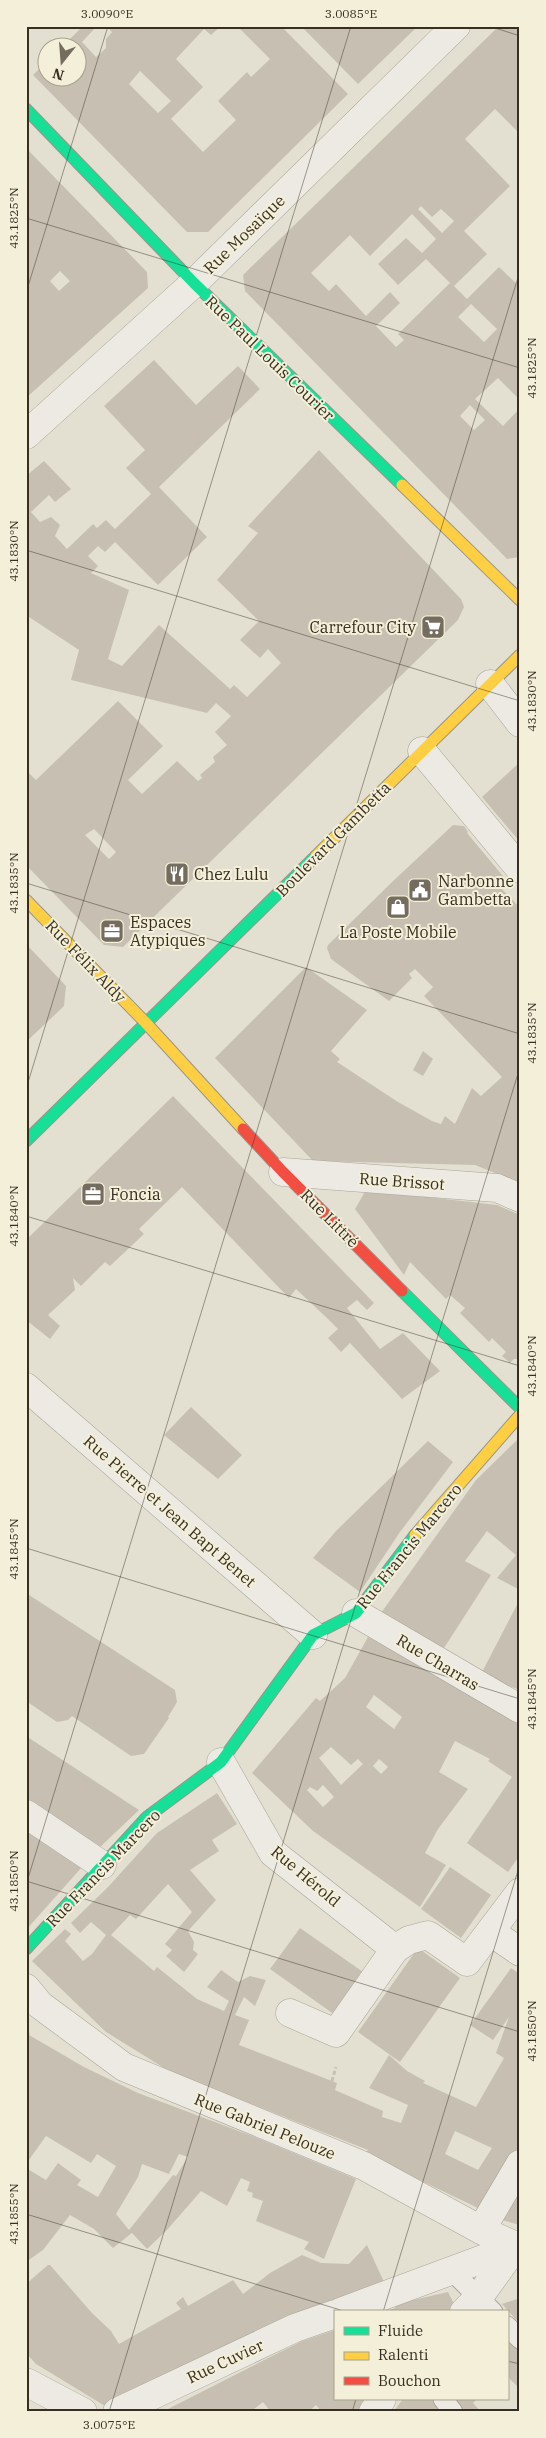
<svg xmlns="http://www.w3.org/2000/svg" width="546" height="2438" viewBox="0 0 546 2438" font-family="'IBM Plex Serif',serif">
  <rect width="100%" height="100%" fill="#e3e0d1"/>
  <path fill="#c7c0b2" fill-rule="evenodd" d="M83,26H97L82,42L96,57L106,48V39L112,32L106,26H221L211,35L204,29L176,59L203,87L171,119L203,152L236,120L218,101L247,72L251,77L270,59L237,26H281L348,94L208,232H187L33,75L48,60V78H78V48H61ZM140,71L171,101L158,113L129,84Z
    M301,26H418L358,84Z
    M499,26H520V134L495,109L465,139L510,186L464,231L487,254L454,286L467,299L499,267L520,287V400L498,378L475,399L503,426L520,408V557L507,559L245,291L243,275ZM421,206L432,217L441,209L454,221L442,233L418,209ZM412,214L436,239L422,253L406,238L378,264L398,285L426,259L450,283L398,334L404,340L396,347L376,326L400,303L390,292L366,316L336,284L329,291L311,273L350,235L370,256ZM471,304L497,329L484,342L458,317ZM470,405L485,420L474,430L460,416Z
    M26,148L147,272L148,288L26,398ZM60,271L70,281L59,291L50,281Z
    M154,360L196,405L238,366L260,389L159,487L207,537L158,585L115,542L105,552L98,546L88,556L98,566L91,573L129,590L108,659L122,666L159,625L230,689L234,685L247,697L281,663L268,649L260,658L240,640L259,621L217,580L258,533L248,526L319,450L461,599L464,607L458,620L123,947L104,945L26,865V770L36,780L118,701L163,746L128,780L142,794L177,761L198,781L202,778L200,775L215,762L213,757L227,745L215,732L231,716L216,703L207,713L71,680L79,650L26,615V476L44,461L71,489L55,502L49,495L31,512L40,522L51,517L60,525L55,536L67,549L93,524L97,528L106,520L115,529L151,494L126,468L145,450L104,406ZM94,829L116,852L109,859L85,835Z
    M520,762V842L482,797Z
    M453,825L464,826L468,832L467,833L508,882L502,889L520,908V1183L475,1165L313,1161L215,1058L306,967L367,1010L331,1051L340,1059L337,1062L398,1102L432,1121L441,1124L445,1116L455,1124L472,1088L481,1096L502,1077L424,996L433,987L415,969L409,974L412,978L389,1001L331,959L327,948L328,945L391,883Z
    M26,944L66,986L64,1006L26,1042Z
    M423,1051L433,1059L423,1076L413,1070Z
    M173,1096L374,1303L367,1310L357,1300L347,1308L380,1349L403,1333L440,1371L402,1399L350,1343L341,1352L328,1338L338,1329L327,1318L296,1289L289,1298L182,1187L139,1229L144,1234L110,1266L105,1262L81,1286L73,1278L75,1290L48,1315L60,1326L50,1339L26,1320V1240Z
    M366,1190L497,1205L520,1215V1359H514L510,1363L502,1356L506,1352L492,1338L489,1342L460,1313L465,1308L450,1295L446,1299L410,1262L404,1275L355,1209Z
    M191,1407L242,1455L218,1479L164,1435Z
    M520,1437V1586L518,1589L497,1578L516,1555L487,1531L465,1561L491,1575L444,1648L381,1613L476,1480Z
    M428,1441L453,1462L400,1532L360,1592L313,1558L336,1531Z
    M26,1593L175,1690L177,1702L168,1717L169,1718L144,1754L131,1756L72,1716L68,1720L57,1722L26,1701Z
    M520,1599V1690L480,1676Z
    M368,1637L520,1716V1855L508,1872L467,1843L512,1777L488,1761L490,1759L455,1741L439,1772L468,1789L438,1829L425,1853L446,1865L420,1907L313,1831L252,1773L316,1698L320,1701L345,1678ZM374,1695L402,1717L394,1729L366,1707ZM331,1747L351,1765L358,1759L363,1764L341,1785L319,1758ZM379,1759L388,1767L381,1774L373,1766ZM323,1785L334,1797L323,1807L307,1790L310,1787L317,1791Z
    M26,1736L139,1810L99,1848L26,1800Z
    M217,1793L237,1824L212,1840L219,1851L190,1870L216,1900L188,1931L194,1942L193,1950L198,1954L184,1972L166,1956L172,1950L165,1944L192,1912L168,1884L136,1919L130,1915L111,1935L154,1971L157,1967L197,1999L224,2011L229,2001L207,1987L221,1970L238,1982L250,1976L266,1980L255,2006L244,1997L235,2015L249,2020L239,2045L337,2083L335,2090L383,2111L382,2117L401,2123L408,2105L369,2088L389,2055L407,2071L425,2081L423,2083L476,2107L504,2058L496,2053L509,2017L493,2040L470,2025L511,1968L520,1974V2146L484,2211L366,2154L368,2150L221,2092L219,2098L190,2084L106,2032L32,1961L65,1929L71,1934L65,1941L83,1961L92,1954L106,1935L91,1922L80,1933L71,1923L108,1887L157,1833ZM455,2131L492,2148L478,2170L445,2154Z
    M26,1830L82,1867L26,1930Z
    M450,1867L491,1895L461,1938L421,1909Z
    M300,1928L366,1974L335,2015L270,1969Z
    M418,1948L460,1978L400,2062L358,2032Z
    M26,2031L30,2033L29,2035L84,2067L138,2093L260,2139L356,2179L324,2259L304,2249L309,2242L256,2221L263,2201L252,2197L253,2193L247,2191L250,2182L241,2178L227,2206L201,2191L167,2230L147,2249L132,2233L113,2248L94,2229L70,2215L43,2250L26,2262V2168L46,2180L58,2163L81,2180L77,2185L98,2197L116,2166L97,2154L91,2163L46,2136L26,2164ZM179,2154L188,2157L176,2176L173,2175L129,2230L116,2214L138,2177L142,2164L169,2174Z
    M520,2174V2225L498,2219Z
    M367,2245L384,2282L215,2350L105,2406L36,2364L26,2353V2284L48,2265H50L92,2313L111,2331L119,2344L181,2309L176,2303L183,2297L188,2306L233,2280L243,2294L270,2273L302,2255L321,2263L349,2264Z
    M448,2292L456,2308L452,2312H385L395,2308L396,2304Z
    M520,2298V2324L502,2304Z
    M335,2330V2399H369L357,2412H322L316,2405L308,2412H271L263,2402L250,2412H162L300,2342Z
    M507,2332L520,2345V2389L507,2376Z
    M403,2399H433L444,2412H393Z
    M452,2399H477L473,2403L481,2412H462Z"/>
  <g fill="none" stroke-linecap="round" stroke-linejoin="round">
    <g stroke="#a9a599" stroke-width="21">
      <path id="lane" d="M452,2271L493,2312
        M507,2326L520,2339
        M443,2399L453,2412"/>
    </g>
    <g stroke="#a9a599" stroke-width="29">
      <path id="street" d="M26,435L194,283L456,26
        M490,684L520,723
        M422,751L520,869
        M283,1172L497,1188L520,1198
        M26,1387L313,1635
        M356,1613L520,1709
        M221,1762L273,1853L395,1949
        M26,1814L102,1865
        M491,1932L520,1952
        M26,1988L40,2005L124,2067L364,2166L481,2230L520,2248
        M290,2013L336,2033L395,1949L409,1940L428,1935L467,1962L520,1892
        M481,2230L520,2164
        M340,2312L515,2247
        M464,2312L479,2297L515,2247
        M26,2382L83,2412
        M117,2412L295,2328L335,2314
        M373,2412L382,2399"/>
    </g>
    <g stroke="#999589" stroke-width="13">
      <path id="fast" d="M26,109L194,283L402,485
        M26,1141L316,856
        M402,1291L520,1408
        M26,1949L147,1817L221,1762L313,1635L356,1613L415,1535"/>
    </g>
    <g stroke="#999589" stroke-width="13">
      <path id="slow" d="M402,485L520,600
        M316,856L520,655
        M26,900L145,1022L243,1129
        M415,1535L520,1415"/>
    </g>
    <g stroke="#999589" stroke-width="13">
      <path id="jam" d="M243,1129L283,1172L402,1291"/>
    </g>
    <path stroke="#c5c1b8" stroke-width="3" stroke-dasharray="4 2.5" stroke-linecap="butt" d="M332,2081L336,2067"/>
    <use href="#lane" stroke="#eceae2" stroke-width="19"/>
    <use href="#street" stroke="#eceae2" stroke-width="28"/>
    <use href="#fast" stroke="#16e098" stroke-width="11"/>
    <use href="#slow" stroke="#ffcf43" stroke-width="11"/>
    <use href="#jam" stroke="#f24e42" stroke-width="11"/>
  </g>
  <path fill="none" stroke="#382f21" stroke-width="1" stroke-opacity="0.45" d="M489,26L520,36M26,218L520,368M26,293L108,26M26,550L520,701M26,883L520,1034M26,1089L351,26M26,1216L520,1366M26,1548L520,1699M26,1881L520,2032M26,1885L520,271M26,2214L347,2312M383,2312L520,1864M507,2361L520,2364M109,2412L520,1067M352,2412L356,2399"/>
  <defs>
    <g id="supermarket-square" transform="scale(1.25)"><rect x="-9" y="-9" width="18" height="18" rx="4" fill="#746d5f" stroke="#f3efd8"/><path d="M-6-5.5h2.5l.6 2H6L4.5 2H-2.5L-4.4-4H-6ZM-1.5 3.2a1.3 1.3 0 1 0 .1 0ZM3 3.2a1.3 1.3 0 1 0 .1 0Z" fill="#fff"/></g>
    <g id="restaurant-square" transform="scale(1.25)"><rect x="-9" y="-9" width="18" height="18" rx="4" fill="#746d5f" stroke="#f3efd8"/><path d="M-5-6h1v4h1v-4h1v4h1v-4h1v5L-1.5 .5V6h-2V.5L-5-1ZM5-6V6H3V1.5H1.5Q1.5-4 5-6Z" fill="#fff"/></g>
    <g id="civic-square" transform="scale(1.25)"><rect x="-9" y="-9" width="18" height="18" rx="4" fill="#746d5f" stroke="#f3efd8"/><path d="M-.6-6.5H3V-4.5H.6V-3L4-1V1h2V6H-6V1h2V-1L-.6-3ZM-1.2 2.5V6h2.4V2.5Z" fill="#fff"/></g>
    <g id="shop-square" transform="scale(1.25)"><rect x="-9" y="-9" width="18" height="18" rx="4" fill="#746d5f" stroke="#f3efd8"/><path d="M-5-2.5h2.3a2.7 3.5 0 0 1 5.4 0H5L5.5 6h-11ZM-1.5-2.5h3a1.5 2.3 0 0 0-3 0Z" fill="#fff"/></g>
    <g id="office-square" transform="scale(1.25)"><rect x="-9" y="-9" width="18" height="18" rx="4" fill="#746d5f" stroke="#f3efd8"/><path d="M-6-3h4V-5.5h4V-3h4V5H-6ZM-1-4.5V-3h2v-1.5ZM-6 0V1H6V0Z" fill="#fff"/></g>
  </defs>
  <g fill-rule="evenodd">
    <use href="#supermarket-square" x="433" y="627"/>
    <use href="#restaurant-square" x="177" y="874"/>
    <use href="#civic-square" x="420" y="890"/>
    <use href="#shop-square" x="398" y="907"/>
    <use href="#office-square" x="112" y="931"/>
    <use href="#office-square" x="93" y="1194"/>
  </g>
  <g text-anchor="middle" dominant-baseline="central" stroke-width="4" stroke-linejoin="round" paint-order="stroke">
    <g font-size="16" fill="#382f21" stroke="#f3efd8">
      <text transform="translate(244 234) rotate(-44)">Rue Mosaïque</text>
      <text transform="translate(270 358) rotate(44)">Rue Paul Louis Courier</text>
      <text transform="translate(333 839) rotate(-45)">Boulevard Gambetta</text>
      <text transform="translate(86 961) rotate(46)">Rue Félix Aldy</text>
      <text transform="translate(402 1181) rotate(4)">Rue Brissot</text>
      <text transform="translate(330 1218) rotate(45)">Rue Littré</text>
      <text transform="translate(170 1511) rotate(41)">Rue Pierre et Jean Bapt Benet</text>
      <text transform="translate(409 1546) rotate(-51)">Rue Francis Marcero</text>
      <text transform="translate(438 1662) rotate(31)">Rue Charras</text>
      <text transform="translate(103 1868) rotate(-46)">Rue Francis Marcero</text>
      <text transform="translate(306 1876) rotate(40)">Rue Hérold</text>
      <text transform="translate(265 2126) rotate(22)">Rue Gabriel Pelouze</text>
      <text transform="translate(225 2361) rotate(-25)">Rue Cuvier</text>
    </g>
    <g font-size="16" fill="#382f21" stroke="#f3efd8" text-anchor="start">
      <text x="416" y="627" text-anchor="end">Carrefour City</text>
      <text x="194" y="874">Chez Lulu</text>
      <text x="438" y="881">Narbonne<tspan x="438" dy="18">Gambetta</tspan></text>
      <text x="130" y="922">Espaces<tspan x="130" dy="18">Atypiques</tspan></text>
      <text x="398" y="932" text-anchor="middle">La Poste Mobile</text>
      <text x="110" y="1194">Foncia</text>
    </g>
  </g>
  <rect width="546" height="2438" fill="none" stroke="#f3efd8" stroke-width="55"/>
  <rect x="334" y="2310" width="175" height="90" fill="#f3efd8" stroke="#a8a28f"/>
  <rect x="344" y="2327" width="25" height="8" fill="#16e098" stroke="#a8a28f"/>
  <text x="378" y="2336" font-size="15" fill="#382f21">Fluide</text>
  <rect x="344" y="2352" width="25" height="8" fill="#ffcf43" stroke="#a8a28f"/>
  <text x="378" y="2360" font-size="15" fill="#382f21">Ralenti</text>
  <rect x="344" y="2377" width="25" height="8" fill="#f24e42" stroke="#a8a28f"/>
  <text x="378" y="2386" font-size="15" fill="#382f21">Bouchon</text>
  <g transform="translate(62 62) rotate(197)"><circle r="24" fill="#f3efd8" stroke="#a8a28f"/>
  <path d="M0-4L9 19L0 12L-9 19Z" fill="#746d5f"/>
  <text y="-8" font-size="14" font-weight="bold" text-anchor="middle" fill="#382f21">N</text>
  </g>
  <rect x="28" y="28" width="490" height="2382" fill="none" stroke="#382f21" stroke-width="2"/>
  <g font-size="12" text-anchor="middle" fill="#382f21">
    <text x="107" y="18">3.0090°E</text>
    <text x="351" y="18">3.0085°E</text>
    <text transform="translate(14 218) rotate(-90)" y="4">43.1825°N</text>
    <text transform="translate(532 368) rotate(-90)" y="4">43.1825°N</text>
    <text transform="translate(14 551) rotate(-90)" y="4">43.1830°N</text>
    <text transform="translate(532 701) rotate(-90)" y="4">43.1830°N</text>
    <text transform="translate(14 883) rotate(-90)" y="4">43.1835°N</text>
    <text transform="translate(532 1033) rotate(-90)" y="4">43.1835°N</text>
    <text transform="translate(14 1216) rotate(-90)" y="4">43.1840°N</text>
    <text transform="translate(532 1366) rotate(-90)" y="4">43.1840°N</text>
    <text transform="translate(14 1549) rotate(-90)" y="4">43.1845°N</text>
    <text transform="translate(532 1699) rotate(-90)" y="4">43.1845°N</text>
    <text transform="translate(14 1881) rotate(-90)" y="4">43.1850°N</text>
    <text transform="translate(532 2031) rotate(-90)" y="4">43.1850°N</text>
    <text transform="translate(14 2214) rotate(-90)" y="4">43.1855°N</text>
    <text x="109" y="2429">3.0075°E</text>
  </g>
</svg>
